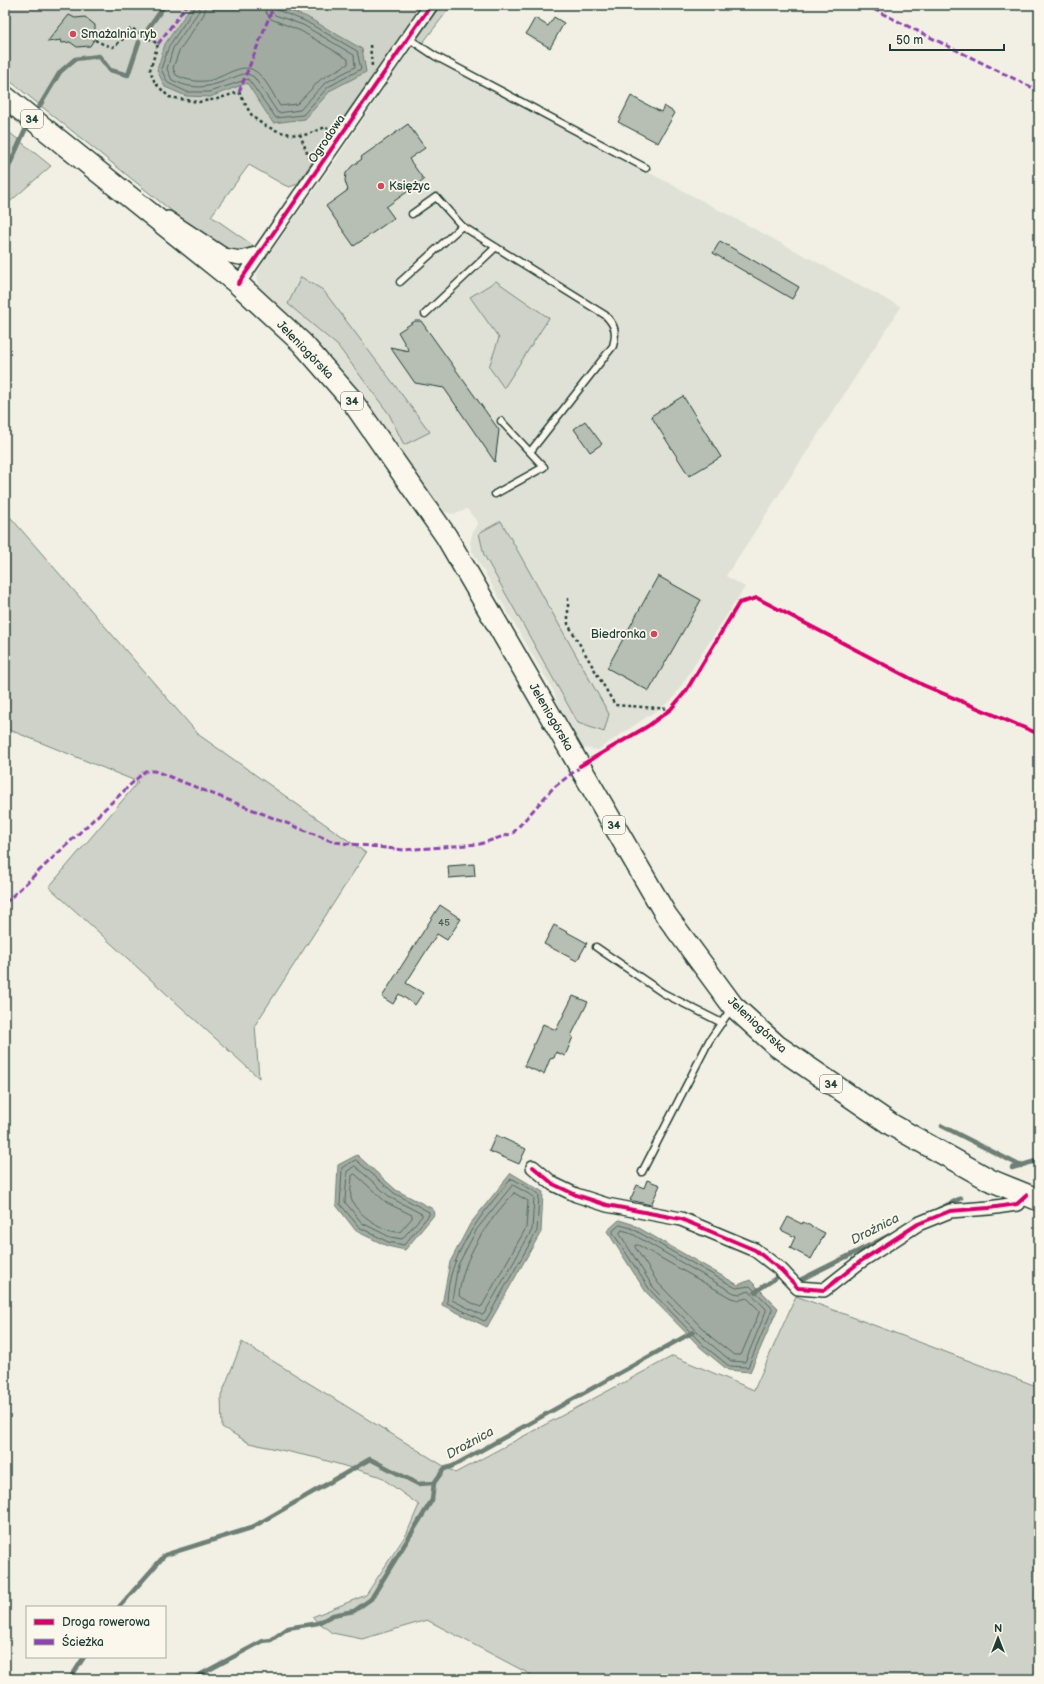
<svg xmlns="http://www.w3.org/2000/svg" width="1044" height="1684" viewBox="0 0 1044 1684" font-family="'Balsamiq Sans',sans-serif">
  <rect width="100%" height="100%" fill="#f2f0e5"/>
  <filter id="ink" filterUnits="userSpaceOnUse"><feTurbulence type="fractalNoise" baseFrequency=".025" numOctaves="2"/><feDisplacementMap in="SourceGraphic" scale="8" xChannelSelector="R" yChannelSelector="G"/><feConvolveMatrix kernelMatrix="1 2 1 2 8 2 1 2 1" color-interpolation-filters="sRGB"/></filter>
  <g filter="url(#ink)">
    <path fill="#e0e1d6" d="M412,46L901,307L726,576L745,587L672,700L598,750L582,748L569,731L553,690L472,551L470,543L473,531L478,523L467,509L461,512L452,514L441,511L259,290L257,274L262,264L333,164Z"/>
    <path fill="#cfd2c8" stroke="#77887e" d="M5,5H423L297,184L290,187L284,185L249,165L211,216L254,246C234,254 227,249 209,241L5,77Z
      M441,5H452L418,49L412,46Z
      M5,129L51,166L5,206Z
      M301,277L323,290L430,432L404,445L389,414L338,346L288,304Z
      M496,281L549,318L504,388L489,367L499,338L470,297Z
      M5,511L199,735L366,853L255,1025L259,1078L49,887L138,782L5,728Z
      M501,521L609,714L604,732L578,723L484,555L479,533Z
      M796,1296L1039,1387V1679H539L427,1620L362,1639L332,1633L312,1617L366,1595L407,1533L419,1505L379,1476L317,1458L249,1443L222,1427L221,1396L242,1342L455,1473L673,1356L754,1390Z"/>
    <path fill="#a2aba1" stroke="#6e7f75" d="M192,5H274L307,17L362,49L366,72L331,90L305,119L273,123L247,83L210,97L186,96L165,87L157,70L165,44Z
      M357,1155L396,1190L433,1209L434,1215L405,1250L387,1246L356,1231L336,1205L338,1165Z
      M511,1173L543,1192L541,1232L487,1327L442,1305L450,1262L470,1224Z
      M619,1220L632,1224L738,1285L750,1280L778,1308L750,1372L728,1370L701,1348L646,1292L607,1231Z"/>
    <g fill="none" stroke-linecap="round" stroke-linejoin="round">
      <path stroke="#536960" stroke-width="1" d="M195,5L194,9L169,46L161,69L168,83L187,92H209L248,79L276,118L303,115L328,87L361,69L357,51L305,21L277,10L275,5
        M200,5L199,11L173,48L167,69L172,80C201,94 215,84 243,74H248L254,77L278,113L300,110L325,83L355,67L354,55L303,25L275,15L271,11L270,5
        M206,5L204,14L179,51L173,68L176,75C186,80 195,82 206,81C221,80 241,61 255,71C265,77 274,96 280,106L297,104L321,79L348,64V59L301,31L271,19L266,13L264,5
        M356,1160L394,1193L429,1212V1215L404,1245L388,1242L359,1227L340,1204L342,1168Z
        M355,1166L391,1198L422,1214V1216L402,1239L390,1237L362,1223L345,1202L347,1172Z
        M355,1174L387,1203L412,1215V1218L400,1232C385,1233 358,1215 352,1201C349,1195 352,1182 352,1176Z
        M511,1179H513L539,1194L537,1231L486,1320L484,1321L447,1303C448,1253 481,1215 511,1179Z
        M513,1185L534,1197L532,1230L484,1314L482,1315L452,1300L458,1265L477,1229Z
        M514,1193L528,1201L526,1228L482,1306L480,1307L459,1296C462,1257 488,1221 514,1193Z
        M620,1225L631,1228L736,1288L750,1286L772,1308V1310L748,1367L729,1366L703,1345L650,1290L613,1233V1231Z
        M622,1230L629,1232L734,1293L740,1294L749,1291L766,1309V1311L745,1362L731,1361L707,1341L653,1287L620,1234Z
        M636,1245H638L731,1298L739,1300L747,1298L759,1310V1313L741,1355H734L711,1337L658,1283L635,1247Z"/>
      <path stroke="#6e7f75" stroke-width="4.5" d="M148,29L165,5
        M39,107L60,72L75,59L99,56L110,70L128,75L139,42
        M5,175L26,128
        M942,1126L1021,1166
        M1012,1168L1039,1160
        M939,1209L961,1198
        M800,1280L892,1234
        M755,1292L776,1278
        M119,1607L165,1555L251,1528L370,1459L418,1484L434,1483L444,1469L453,1466L693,1332
        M70,1679L84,1657
        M192,1679L263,1641L271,1640L288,1628L318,1623L333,1615L354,1611L371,1599L432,1500L434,1483"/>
    </g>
    <path fill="#b7beb3" stroke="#1f3d34" d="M69,15L75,18L85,17L95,25V38L90,46L77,47L70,42L62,43L61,40L47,42Z
      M554,17L564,23L550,48L526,34L535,18L548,26Z
      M631,96L661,112L664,106L675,113L658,143L618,122Z
      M408,124L425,148L409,159L424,180L386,207L394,218L354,246L326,206L348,190L345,181L346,173L352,166L362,159L361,157Z
      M720,241L799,287L792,299L713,253Z
      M415,321H421L499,430L495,462L444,388L415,383L390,347L409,351L398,332Z
      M683,396L721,457L689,476L651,416Z
      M585,421L602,444L590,452L574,429Z
      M658,576L701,600L649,691L607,668Z
      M474,864L475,876L449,878L448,866Z
      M440,905L461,919L447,940L437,934L406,983L423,993L415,1005L399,994L393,1004L382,997Z
      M554,925L587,943L577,961L544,944Z
      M573,996L588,1002L571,1036L573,1037L565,1056L556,1052L554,1058L550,1059L544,1074L524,1066L543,1024L556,1030Z
      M496,1135L526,1149L519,1164L489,1151Z
      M647,1180L660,1185L651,1205L630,1200L637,1185L644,1188Z
      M788,1217L802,1224L803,1222L825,1233L811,1259L790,1248L795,1237L781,1230Z"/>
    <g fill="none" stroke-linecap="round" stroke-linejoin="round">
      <g stroke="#1f3d34" stroke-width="9">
        <path id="lane" d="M408,38L435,56L646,168
          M412,214L436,197L462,226
          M400,282L462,226L605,315C615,325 617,332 613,346L530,452
          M425,314L496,247
          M495,494L544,467L501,421
          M596,947L663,993L722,1023
          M642,1172L709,1041L731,1009"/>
      </g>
      <g stroke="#1f3d34" stroke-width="16">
        <path id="street" d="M168,218L224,255L240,258L260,253
          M238,284L431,5
          M533,1167L553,1184L576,1195L607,1205L681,1219L755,1250L781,1270L798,1288L824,1290L861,1261L918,1224L950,1211L989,1208L1017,1204L1027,1195"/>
      </g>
      <g stroke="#1f3d34" stroke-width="24">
        <path id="primary" d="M5,97L238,284L302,343L350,398L446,536L666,915L733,1006L777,1046L892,1125L990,1180L1039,1200"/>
      </g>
      <path stroke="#1f3d34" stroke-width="2.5" stroke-dasharray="3 3" stroke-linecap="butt" d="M95,40L103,44L113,47L122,40L131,28L158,44L150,70L155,83L169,97L199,102L217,99L239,92C243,99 247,108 251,114C261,128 292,138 308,134C314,132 320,129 326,127L328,129
        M370,45L372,66
        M300,134L309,158
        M568,598V624L615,705L671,709"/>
      <use href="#lane" stroke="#fbf7ec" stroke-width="6"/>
      <use href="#street" stroke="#fbf7ec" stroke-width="13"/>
      <use href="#primary" stroke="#fbf7ec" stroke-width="21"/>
      <path stroke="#8e44ad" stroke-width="3" stroke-dasharray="6 3" stroke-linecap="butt" d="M865,5L1039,91
        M158,44L187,5
        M239,92L274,5
        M5,903L145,771H155L334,842L404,850L480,844L513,833L553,788L584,764"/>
      <g stroke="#fbf7ec" stroke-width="6">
        <path id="cycleway" d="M238,284L431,5
          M580,766L648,726L671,709L686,691L739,603L757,598L923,685L1039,734
          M533,1167L553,1184L576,1195L607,1205L681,1219L755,1250L781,1270L798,1288L824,1290L861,1261L918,1224L950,1211L989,1208L1017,1204L1027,1195"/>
      </g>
      <use href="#cycleway" stroke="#d6006c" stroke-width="4"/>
    </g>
  </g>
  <g fill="#d1495b" stroke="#fbf7ec" stroke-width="1.5">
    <circle cx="73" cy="34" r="4"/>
    <circle cx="381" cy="186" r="4"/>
    <circle cx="654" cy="634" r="4"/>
  </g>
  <g text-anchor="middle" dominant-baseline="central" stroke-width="3.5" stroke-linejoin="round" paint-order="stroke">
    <g font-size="10" fill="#455d54">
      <text x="444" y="923">45</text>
    </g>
    <g fill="#fbf7ec" stroke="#61756b" stroke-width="1">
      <rect x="21" y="110" width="22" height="18" rx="3"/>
      <rect x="341" y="392" width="22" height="18" rx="3"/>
      <rect x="603" y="816" width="22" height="18" rx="3"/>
      <rect x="820" y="1075" width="22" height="18" rx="3"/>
    </g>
    <g font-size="11" font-weight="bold" fill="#1f3d34">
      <text x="32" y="119">34</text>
      <text x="352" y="401">34</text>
      <text x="614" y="825">34</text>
      <text x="831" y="1084">34</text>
    </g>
    <g font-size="12" fill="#1f3d34" stroke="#fbf7ec" text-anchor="start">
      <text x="81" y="34">Smażalnia ryb</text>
      <text x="389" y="186">Księżyc</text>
      <text x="646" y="634" text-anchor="end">Biedronka</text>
    </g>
    <g font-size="12" fill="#1f3d34" stroke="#fbf7ec">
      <text transform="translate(327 139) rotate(-56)">Ogrodowa</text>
      <text transform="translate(305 350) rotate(46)">Jeleniogórska</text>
      <text transform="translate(551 717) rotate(60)">Jeleniogórska</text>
      <text transform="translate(757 1025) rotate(43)">Jeleniogórska</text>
    </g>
    <g font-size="13" font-style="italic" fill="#465e55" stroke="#fbf7ec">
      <text transform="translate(875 1229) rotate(-27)">Drożnica</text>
      <text transform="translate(470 1443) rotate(-29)">Drożnica</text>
    </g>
  </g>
  <rect width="1044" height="1684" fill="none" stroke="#fbf7ec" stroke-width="20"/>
  <rect x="10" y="10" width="1024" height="1664" fill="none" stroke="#1f3d34" stroke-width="1.5" filter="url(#ink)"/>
  <rect x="26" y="1606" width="140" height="52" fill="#fbf7ec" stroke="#a3ada2"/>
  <rect x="34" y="1619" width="20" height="6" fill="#d6006c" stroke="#a3ada2"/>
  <text x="62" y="1626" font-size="12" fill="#1f3d34">Droga rowerowa</text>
  <rect x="34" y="1639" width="20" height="6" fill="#8e44ad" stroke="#a3ada2"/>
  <text x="62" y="1646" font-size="12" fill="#1f3d34">Ścieżka</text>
  <g transform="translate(998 1638)" stroke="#fbf7ec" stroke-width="3" paint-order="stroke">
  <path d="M0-3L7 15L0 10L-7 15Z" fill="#1f3d34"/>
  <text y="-6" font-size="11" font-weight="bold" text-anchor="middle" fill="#1f3d34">N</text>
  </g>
  <path d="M890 44v6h114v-6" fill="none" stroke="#1f3d34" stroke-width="2"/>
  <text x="896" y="44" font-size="12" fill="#1f3d34" stroke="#fbf7ec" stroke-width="3" paint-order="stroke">50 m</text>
</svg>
